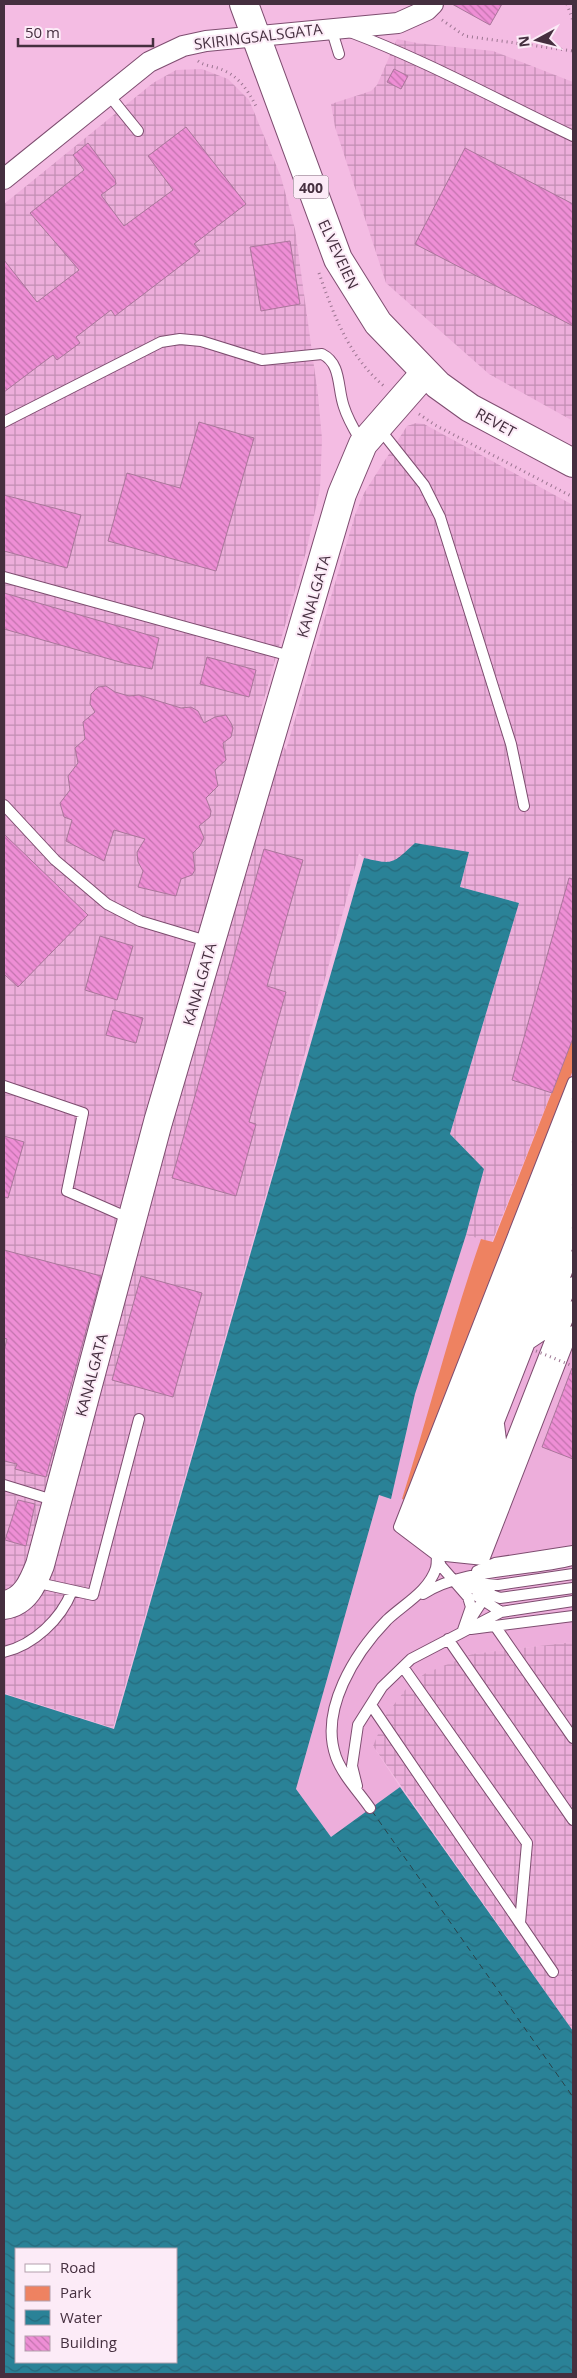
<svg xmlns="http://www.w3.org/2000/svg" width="577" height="2378" viewBox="0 0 577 2378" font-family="'Open Sans',sans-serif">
  <defs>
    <pattern id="industrial-grid" width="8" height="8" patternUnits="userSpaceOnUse" patternTransform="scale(1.25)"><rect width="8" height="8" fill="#edaedb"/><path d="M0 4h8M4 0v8" fill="none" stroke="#c28eb3"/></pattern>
    <pattern id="water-waves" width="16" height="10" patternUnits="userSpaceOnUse" patternTransform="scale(1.25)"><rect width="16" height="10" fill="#2a8297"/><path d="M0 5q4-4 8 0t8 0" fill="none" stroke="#266b7d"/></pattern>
    <pattern id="building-back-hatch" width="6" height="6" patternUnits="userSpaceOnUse" patternTransform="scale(1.25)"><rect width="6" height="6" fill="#ee8ed5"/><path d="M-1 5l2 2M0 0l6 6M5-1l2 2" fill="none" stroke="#c374ae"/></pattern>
  </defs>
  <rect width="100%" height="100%" fill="#f4bce3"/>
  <path fill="#edaedb" d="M573,1038V1642L472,1654L373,1746L400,1787L331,1837L296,1789L379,1495L391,1498L415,1394L466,1235L493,1242Z"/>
  <path fill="url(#industrial-grid)" d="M397,39L417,43L493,51L573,82V421L489,374L386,283L335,127L331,104L371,91L377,85Z
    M202,69L228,79L249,100L281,177L295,229L318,395L322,439L320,489L306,552L260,713L286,750L355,515L364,493L407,426L416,423L424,424L573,505V1038L492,1242L466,1235L484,1169L450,1134L519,903L460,887L469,853L415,843L398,859L388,864L364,858L359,853L281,1142L113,1728L4,1693V204L153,83L176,70Z
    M573,1642V2031L373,1746L386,1715L405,1690L424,1674L472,1654Z"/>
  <path fill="#ee8261" d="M573,1038V1070L405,1500L402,1499C429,1413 451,1325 481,1239L493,1242Z"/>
  <path fill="url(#water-waves)" fill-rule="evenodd" d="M415,843L469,852L460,887L519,903L450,1134L484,1169L466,1235L415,1394L391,1499L379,1495L296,1789L331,1837L400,1787L573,2031V2374H4V1694L114,1729L364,858C394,865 392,864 415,843ZM16,2249H176V2362H16Z"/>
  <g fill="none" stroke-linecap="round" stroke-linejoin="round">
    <path stroke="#28424a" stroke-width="1" stroke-dasharray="6 5" stroke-linecap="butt" d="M372,1811L573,2097"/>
  </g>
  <path fill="url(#building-back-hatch)" stroke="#aa769b" d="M452,4H502L490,25Z
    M394,69L408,76L401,89L387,82Z
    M186,127L246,204L194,244L200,251L115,316L111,310L76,337L80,343L57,360L53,355L4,392V260L37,302L79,270L30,213L84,170L73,155L88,143L115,179L116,184L101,195L124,226L173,190L148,156Z
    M465,148L573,204V326L415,244Z
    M290,241L300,304L261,311L250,247Z
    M199,422L254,438L216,571L108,541L127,473L180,488Z
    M4,495L81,515L67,568L4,551Z
    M4,593L159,638L152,669L127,664L4,629Z
    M207,657L256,670L249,697L200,684Z
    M106,686L115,692L129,696L139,695L181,708L191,707L198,711L204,723L215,717L226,715L231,723L233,728L231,737L223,743L226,760L215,770L218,786L206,798L211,811L210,817L199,826L204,838L200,846L193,853L195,870L192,875L181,879L176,896L138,887L143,871L138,862L137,852L145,839L114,830L104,861L66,841L72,820L64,817L60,803L70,790L68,776L78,763L75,748L85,739L83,722L95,712L90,704L91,694L98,687Z
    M4,834L88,915L18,987L4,974Z
    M264,849L303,860L267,986L286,992L249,1122L256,1124L236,1196L172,1178Z
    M569,878L573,879V1038L552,1093L512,1080Z
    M100,936L133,946L117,1000L85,990Z
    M113,1010L143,1018L136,1043L106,1035Z
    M4,1136L24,1142L8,1198L4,1197Z
    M4,1250L101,1276L46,1477L15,1469L17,1464L4,1461V1351L7,1339L4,1338Z
    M141,1276L202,1293L173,1397L112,1380Z
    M572,1368H573V1459L542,1447Z
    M18,1500L35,1504L26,1546L5,1540Z"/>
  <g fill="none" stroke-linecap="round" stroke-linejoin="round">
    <g stroke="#7e4d70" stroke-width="12">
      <path id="lane" d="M331,28L339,54
        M350,32C427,61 499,101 573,136
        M108,94L138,131
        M4,422L161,342L180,339L201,341L262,360L322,354C342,364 337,388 344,407C348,420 355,431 362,443
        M378,427L424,485L440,517L511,744L524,806
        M4,577L294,657
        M4,805L55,860L107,904L140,921L210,942
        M573,1082L399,1527L436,1555L484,1560L573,1331
        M4,1086L83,1113L67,1191L131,1219
        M531,1343L543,1335L573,1256
        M4,1485L56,1501
        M412,1534L407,1530L573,1104
        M419,1537L414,1532L573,1125
        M427,1542L421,1535L573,1147
        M449,1552L458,1550L501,1440L499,1424
        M437,1554L443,1544L573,1211
        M437,1554L450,1547L573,1233
        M459,1554L467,1553L573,1282
        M466,1556H475L573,1306
        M477,1571L495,1563L573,1551
        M34,1582L93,1595L139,1419
        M455,1582L500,1598L573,1588
        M465,1582L498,1585L573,1574
        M423,1594C463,1568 527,1572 573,1560
        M477,1596L501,1612
        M472,1617L490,1589
        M495,1626L573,1738
        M471,1629L573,1616
        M463,1630L471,1607L468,1597L441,1566L429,1538L573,1168
        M448,1639L573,1820
        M4,1652C34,1645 61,1619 72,1591
        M403,1667L527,1843L520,1923
        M371,1705L553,1972
        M357,1786L352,1766L358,1725L382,1687L411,1659L501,1612L573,1601
        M370,1808C359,1792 343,1776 336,1757C319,1710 355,1653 387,1620C404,1604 429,1591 436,1568C438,1560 436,1549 436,1541L573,1190"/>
    </g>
    <g stroke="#7e4d70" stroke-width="22">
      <path id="street" d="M4,179L149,62L183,46L206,41L398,23L427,10L433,4"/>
    </g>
    <g stroke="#7e4d70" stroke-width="30">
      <path id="secondary" d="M4,1605C25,1602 33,1583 40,1565L158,1122L342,494L363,444L425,373"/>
    </g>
    <g stroke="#7e4d70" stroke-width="30">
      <path id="highway" d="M244,4L338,259L378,323L438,385L470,408L573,463"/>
    </g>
    <path stroke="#9b7490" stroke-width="3" stroke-dasharray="1 4" stroke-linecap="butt" d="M567,4L573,21
      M442,20L465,36L573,51
      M198,61C206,67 216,66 225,71C240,78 248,91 256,106
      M319,273C334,316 349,357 385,387
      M419,414L435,425L573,497
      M573,1970V1978"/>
    <use href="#lane" stroke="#fff" stroke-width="10"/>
    <use href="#street" stroke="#fff" stroke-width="20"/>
    <use href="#secondary" stroke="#fff" stroke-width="28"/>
    <use href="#highway" stroke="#fff" stroke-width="28"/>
    <path stroke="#9b7490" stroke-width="3" stroke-dasharray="1 4" stroke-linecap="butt" d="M536,1351L573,1366"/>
  </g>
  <g text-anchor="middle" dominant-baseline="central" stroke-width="4" stroke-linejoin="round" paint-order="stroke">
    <rect fill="#fcebf7" stroke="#7c6776" stroke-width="1" x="293.5" y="175.5" width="35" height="23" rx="4"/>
    <g font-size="14" font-weight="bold" fill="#452f3f">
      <text x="311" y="187">400</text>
    </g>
    <g font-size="15" fill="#452f3f" stroke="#fcebf7">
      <text transform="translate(258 36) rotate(-7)">SKIRINGSALSGATA</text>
      <text transform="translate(339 254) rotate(65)">ELVEVEIEN</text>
      <text transform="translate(496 422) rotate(29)">REVET</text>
      <text transform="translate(313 596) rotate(-74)">KANALGATA</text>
      <text transform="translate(199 984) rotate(-74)">KANALGATA</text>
      <text transform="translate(91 1375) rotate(-75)">KANALGATA</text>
    </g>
  </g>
  <rect width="577" height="2378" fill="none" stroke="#452f3f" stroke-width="10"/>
  <rect x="15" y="2248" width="162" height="115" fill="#fcebf7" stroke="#b3a0ad"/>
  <rect x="25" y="2264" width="25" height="8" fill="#ffffff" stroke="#b3a0ad"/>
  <text x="60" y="2273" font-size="15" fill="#452f3f">Road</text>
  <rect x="25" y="2286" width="25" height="15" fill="#ee8261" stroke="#b3a0ad"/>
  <text x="60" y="2298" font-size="15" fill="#452f3f">Park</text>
  <rect x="25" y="2310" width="25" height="15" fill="url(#water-waves)" stroke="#b3a0ad"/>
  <text x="60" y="2323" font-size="15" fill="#452f3f">Water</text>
  <rect x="25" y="2336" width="25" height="15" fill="url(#building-back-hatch)" stroke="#b3a0ad"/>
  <text x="60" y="2348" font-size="15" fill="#452f3f">Building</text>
  <g transform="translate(537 40) rotate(263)" stroke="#fcebf7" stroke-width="4" paint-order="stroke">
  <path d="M0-4L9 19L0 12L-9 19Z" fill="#452f3f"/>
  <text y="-8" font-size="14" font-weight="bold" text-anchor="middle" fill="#452f3f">N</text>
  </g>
  <path d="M18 38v8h135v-8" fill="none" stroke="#452f3f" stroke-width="2.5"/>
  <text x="25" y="38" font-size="15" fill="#452f3f" stroke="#fcebf7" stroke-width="4" paint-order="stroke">50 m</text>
</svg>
